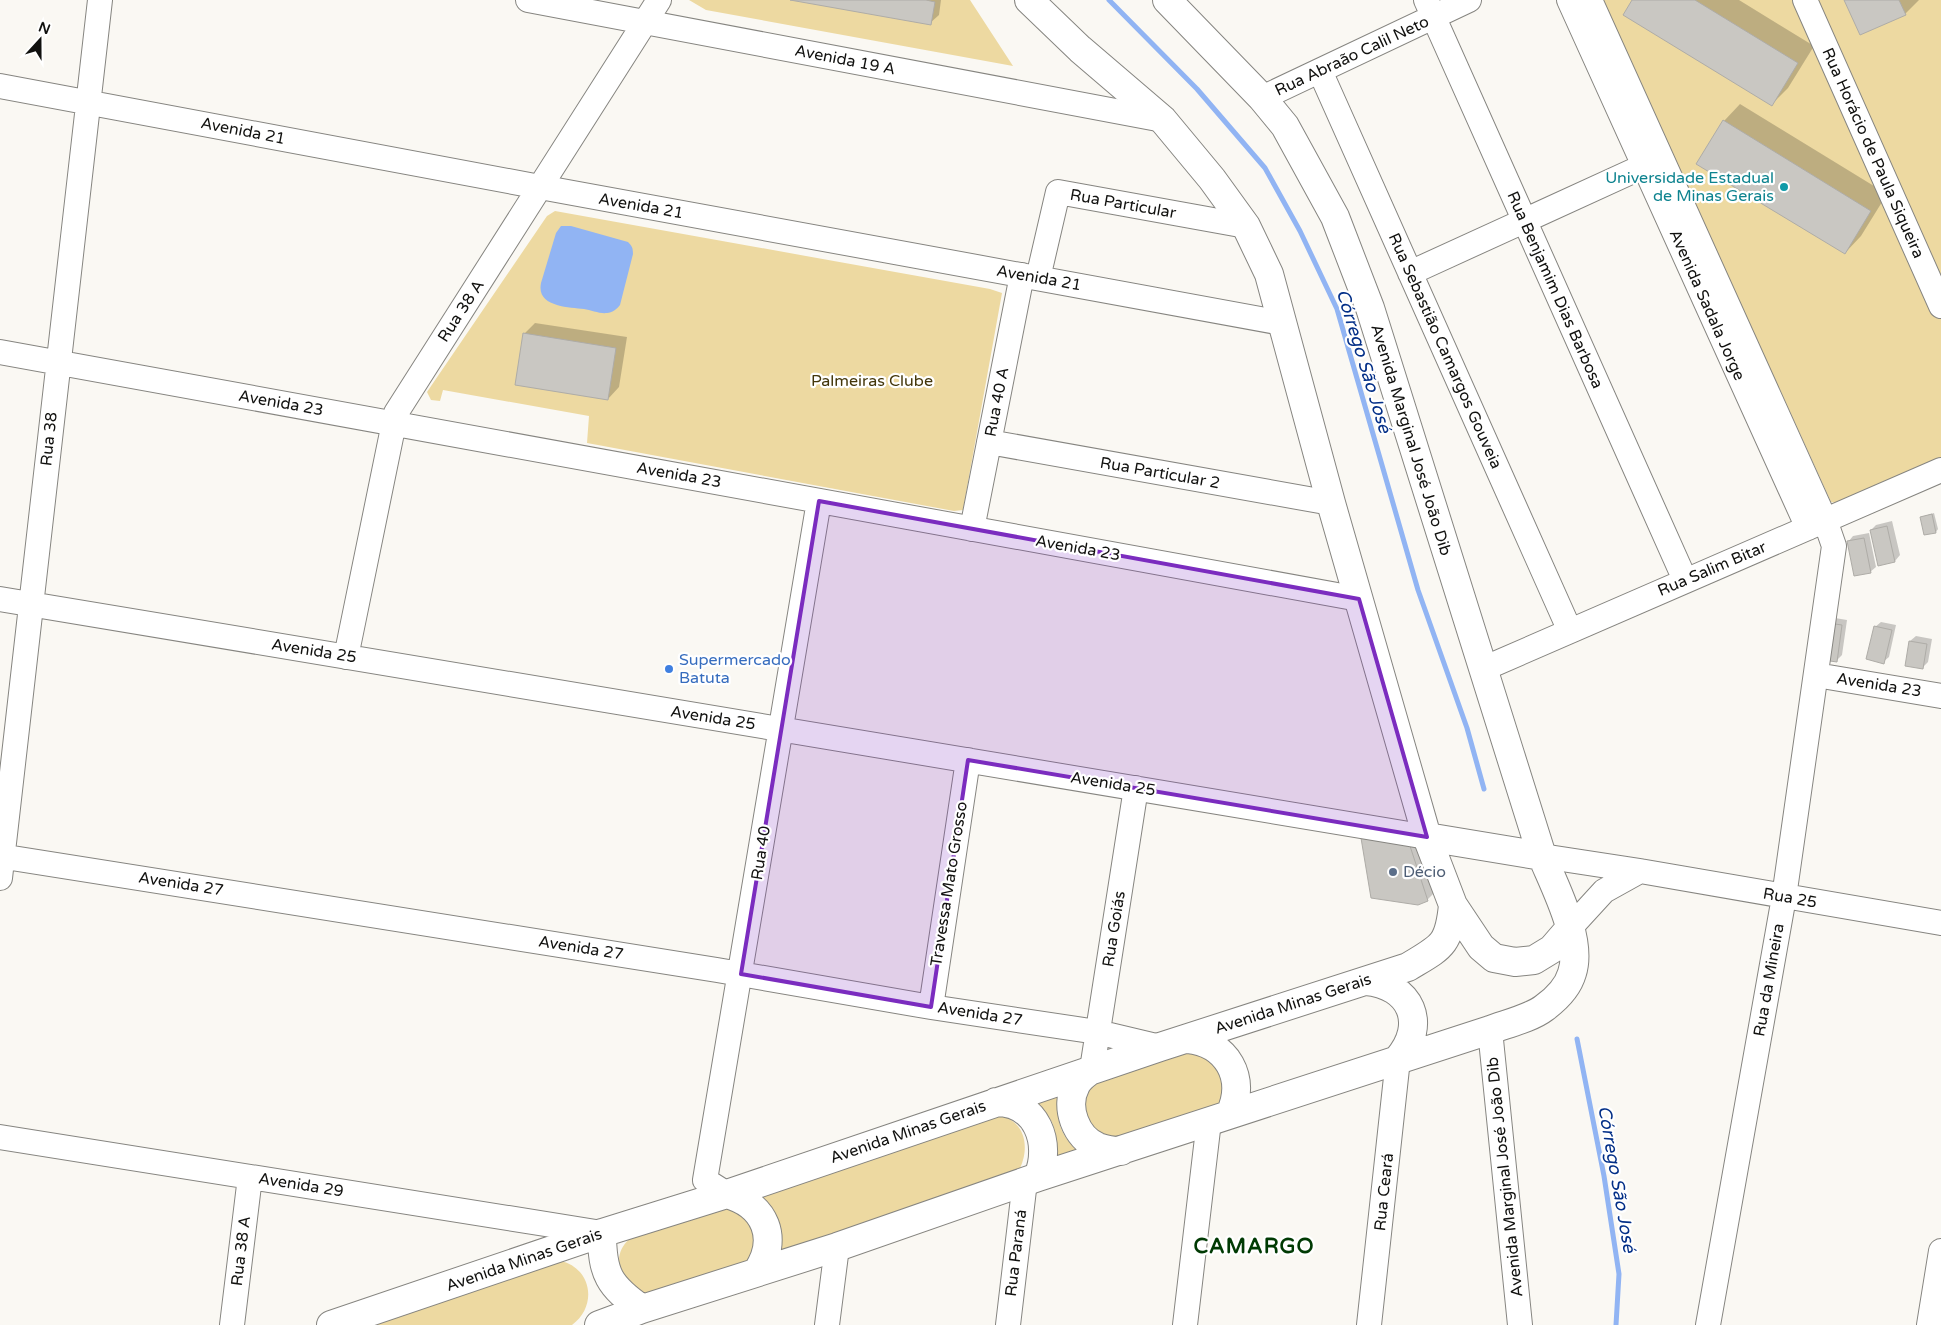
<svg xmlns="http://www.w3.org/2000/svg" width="1941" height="1325" viewBox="0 0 1941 1325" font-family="'Varela Round',sans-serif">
  <rect width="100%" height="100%" fill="#faf8f3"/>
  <path fill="#edd9a1" d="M689,0H970L1013,66L706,10Z
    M1602,0H1941V458L1836,503L1831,502Z
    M555,211L990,289L1002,293L963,510L954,511L587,443L589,416L443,390L440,401L431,400L427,392L547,216Z
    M1195,1048L1204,1050L1227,1083L1219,1105L1124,1141L1097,1133C1084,1113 1079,1101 1096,1081Z
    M1059,1096C1055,1118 1060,1137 1079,1151L1047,1165C1057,1137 1061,1121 1033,1103Z
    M989,1114C994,1115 1000,1116 1005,1117C1028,1126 1029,1153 1018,1172L773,1259C780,1231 785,1215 758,1197Z
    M733,1205L755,1221L753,1261L653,1298L627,1286C619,1267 613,1255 630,1238Z
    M561,1261C593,1269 597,1307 572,1325H362Z"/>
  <path fill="#91b4f3" d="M561,226H571L628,242C632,246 633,248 633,254L620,305C617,309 612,313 607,313C600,314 591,310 584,309C569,307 536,307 541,283L556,233Z"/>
  <path fill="#0003" d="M797,0H941L939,15L930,23Z
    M1634,0H1739L1814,46L1788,88L1772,104Z
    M1845,0H1919L1905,14Z
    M1740,104L1887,194L1861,236L1845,253L1724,121Z
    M535,323L627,337L619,387L608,399L524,334Z
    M1934,513L1938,529L1936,532L1921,517Z
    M1892,521L1900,555L1895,561L1879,564L1871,530L1876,525Z
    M1869,533L1876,567L1870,572L1848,542L1853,536Z
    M1835,618L1847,620L1842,655L1836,661L1824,659Z
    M1881,622L1896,625L1889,657L1883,662L1875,627Z
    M1916,636L1932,639L1928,662L1922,668L1910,641Z
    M1363,838H1418L1436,891L1427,900Z"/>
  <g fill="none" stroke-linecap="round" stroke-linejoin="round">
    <path stroke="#91b4f3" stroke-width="5" d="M1109,0L1197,89L1265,168L1300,231L1337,309L1418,590L1467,728L1484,789
      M1577,1039L1604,1176L1619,1274L1616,1325"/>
  </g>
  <path fill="#c9c7c2" stroke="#aeaca7" d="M790,0H926L935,2L931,25Z
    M1632,0H1695L1798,63L1772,106L1623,15Z
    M1844,0H1899L1906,15L1860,35Z
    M1723,120L1871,211L1845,254L1696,164Z
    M523,333L616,348L608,400L515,385Z
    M1932,514L1936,533L1924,535L1920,517Z
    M1887,526L1895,562L1878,566L1870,530Z
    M1864,538L1871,573L1854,576L1847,541Z
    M1828,623L1842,625L1837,662L1823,660Z
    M1874,626L1892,630L1884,664L1866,659Z
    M1909,641L1927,644L1923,669L1905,666Z
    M1361,838L1410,846L1428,901L1418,905L1371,898Z"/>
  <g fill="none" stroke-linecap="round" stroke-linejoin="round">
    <g stroke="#868580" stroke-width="26">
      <path id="minor" d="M528,0L1163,120
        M1426,0L1685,580
        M1569,0L1808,528
        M1590,0L1825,520L1834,546L1784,897L1708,1325
        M1805,0L1941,306
        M1320,71L1570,631
        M0,86L540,187L1282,323
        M1262,98L1469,0
        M1410,273L1657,160
        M1038,278L1058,192L1246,226
        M0,352L1359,599
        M989,442L1331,503
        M972,529L1022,275
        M0,599L1427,837
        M346,657L396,413L659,0
        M1483,669L1941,470
        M1816,675L1941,696
        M0,856L717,970L931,1007L1097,1032L1160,1047
        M1542,856L1640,871L1941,923
        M0,878L100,0
        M1571,927L1604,891L1640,871
        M931,1007L968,760
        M1490,1030L1520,1325
        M1092,1069L1136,788
        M0,1137L602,1233
        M727,1194L705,1180L819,501
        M232,1325L250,1177
        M827,1325L837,1247
        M1008,1325L1025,1181
        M1185,1325L1209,1121
        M1369,1325L1398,1059
        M1929,1325L1941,1251"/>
    </g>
    <g stroke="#868580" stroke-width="30">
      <path id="major" d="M1029,0L1080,49L1163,120L1212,179L1246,226L1269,274L1331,503L1427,837L1453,905L1481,947L1494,958L1515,962L1534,960L1552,949L1571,927
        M1427,837L1542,856
        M1366,981C1411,985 1428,1024 1398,1059
        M1188,1039C1227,1043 1247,1078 1230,1114
        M1092,1069C1086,1074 1079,1078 1076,1085C1064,1107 1076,1138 1098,1147C1106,1150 1113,1151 1121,1151
        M996,1102C1037,1102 1052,1143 1038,1177
        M727,1194C766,1205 779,1239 757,1272
        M602,1233C602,1274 609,1286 642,1309
        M331,1325L602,1233L727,1194L1160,1047L1408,967C1441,947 1449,946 1453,905
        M599,1325L642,1309L837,1247L1038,1177L1490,1030C1506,1024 1531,1018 1544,1008C1555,1000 1568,987 1572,973C1583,940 1555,887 1542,856L1370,308L1335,217L1285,126L1262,98L1167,0"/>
    </g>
    <use href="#minor" stroke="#fff" stroke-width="24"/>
    <use href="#major" stroke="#fff" stroke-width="28"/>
  </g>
  <path fill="#7b2cbf" fill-opacity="0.2" stroke="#7b2cbf" stroke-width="4" stroke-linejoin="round" d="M819,501L1359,599L1427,837L968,760L931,1007L741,974Z"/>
  <circle fill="#0f9aa8" stroke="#fff" stroke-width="2" cx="1784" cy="187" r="5"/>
  <circle fill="#3f7fe0" stroke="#fff" stroke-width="2" cx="669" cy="669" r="5"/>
  <circle fill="#5c6f8a" stroke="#fff" stroke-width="2" cx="1393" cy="872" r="5"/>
  <g text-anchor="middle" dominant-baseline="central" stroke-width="4.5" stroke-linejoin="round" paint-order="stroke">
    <g font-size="16" fill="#11110f" stroke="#fff">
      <text transform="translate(1352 56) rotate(-25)">Rua Abraão Calil Neto</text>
      <text transform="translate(845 60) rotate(11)">Avenida 19 A</text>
      <text transform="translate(243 131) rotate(11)">Avenida 21</text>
      <text transform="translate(1873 153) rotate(66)">Rua Horácio de Paula Siqueira</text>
      <text transform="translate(1123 204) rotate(10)">Rua Particular</text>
      <text transform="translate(641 206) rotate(10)">Avenida 21</text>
      <text transform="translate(1039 278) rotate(10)">Avenida 21</text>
      <text transform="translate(1555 290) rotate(66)">Rua Benjamim Dias Barbosa</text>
      <text transform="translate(1707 305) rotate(66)">Avenida Sadala Jorge</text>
      <text transform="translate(461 311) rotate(-57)">Rua 38 A</text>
      <text transform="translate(1445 351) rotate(66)">Rua Sebastião Camargos Gouveia</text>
      <text transform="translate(997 402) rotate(-79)">Rua 40 A</text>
      <text transform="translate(281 403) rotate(10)">Avenida 23</text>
      <text transform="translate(49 439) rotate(-84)">Rua 38</text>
      <text transform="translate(1411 440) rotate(73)">Avenida Marginal José João Dib</text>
      <text transform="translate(1160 473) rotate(10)">Rua Particular 2</text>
      <text transform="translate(679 475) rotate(10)">Avenida 23</text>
      <text transform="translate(1078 548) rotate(10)">Avenida 23</text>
      <text transform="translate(1712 569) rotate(-23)">Rua Salim Bitar</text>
      <text transform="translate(314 651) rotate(9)">Avenida 25</text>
      <text transform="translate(1879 685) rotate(9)">Avenida 23</text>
      <text transform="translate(713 718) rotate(9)">Avenida 25</text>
      <text transform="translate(1113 784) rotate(9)">Avenida 25</text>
      <text transform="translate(761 853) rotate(-81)">Rua 40</text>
      <text transform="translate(181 884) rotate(9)">Avenida 27</text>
      <text transform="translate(949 884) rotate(-81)">Travessa Mato Grosso</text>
      <text transform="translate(1790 898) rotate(10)">Rua 25</text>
      <text transform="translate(1114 929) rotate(-81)">Rua Goiás</text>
      <text transform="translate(581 948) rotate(9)">Avenida 27</text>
      <text transform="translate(1769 980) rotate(-80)">Rua da Mineira</text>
      <text transform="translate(1293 1004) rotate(-18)">Avenida Minas Gerais</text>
      <text transform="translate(980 1014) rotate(9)">Avenida 27</text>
      <text transform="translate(908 1132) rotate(-19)">Avenida Minas Gerais</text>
      <text transform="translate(1505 1177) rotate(-96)">Avenida Marginal José João Dib</text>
      <text transform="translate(301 1185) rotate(9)">Avenida 29</text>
      <text transform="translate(1384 1192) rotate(-84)">Rua Ceará</text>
      <text transform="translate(241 1251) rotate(-83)">Rua 38 A</text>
      <text transform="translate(1016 1253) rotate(-83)">Rua Paraná</text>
      <text transform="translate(524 1260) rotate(-19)">Avenida Minas Gerais</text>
    </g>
    <g font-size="16" fill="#0d838f" stroke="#fff" text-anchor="end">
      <text x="1774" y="178">Universidade Estadual<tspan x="1774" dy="18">de Minas Gerais</tspan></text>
    </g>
    <g font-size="16" fill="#43360a" stroke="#fff">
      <text x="872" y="381">Palmeiras Clube</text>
    </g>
    <g font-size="16" fill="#366cbe" stroke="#fff" text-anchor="start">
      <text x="679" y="660">Supermercado<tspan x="679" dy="18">Batuta</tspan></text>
    </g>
    <g font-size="16" fill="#4e5e75" stroke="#fff" text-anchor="start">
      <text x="1403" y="872">Décio</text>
    </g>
    <g font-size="18" font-style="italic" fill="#032f87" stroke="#fff">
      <text transform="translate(1364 361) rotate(73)">Córrego São José</text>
      <text transform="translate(1617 1179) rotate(80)">Córrego São José</text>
    </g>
    <g font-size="21" font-weight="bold" letter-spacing="1" fill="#003a03" stroke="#fff">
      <text x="1254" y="1246">CAMARGO</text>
    </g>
  </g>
  <g transform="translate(40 40) rotate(21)" stroke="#ffffff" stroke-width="4" paint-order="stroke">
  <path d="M0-4L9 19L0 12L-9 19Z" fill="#11110f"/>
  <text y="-8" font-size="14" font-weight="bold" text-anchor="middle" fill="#11110f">N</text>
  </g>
</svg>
